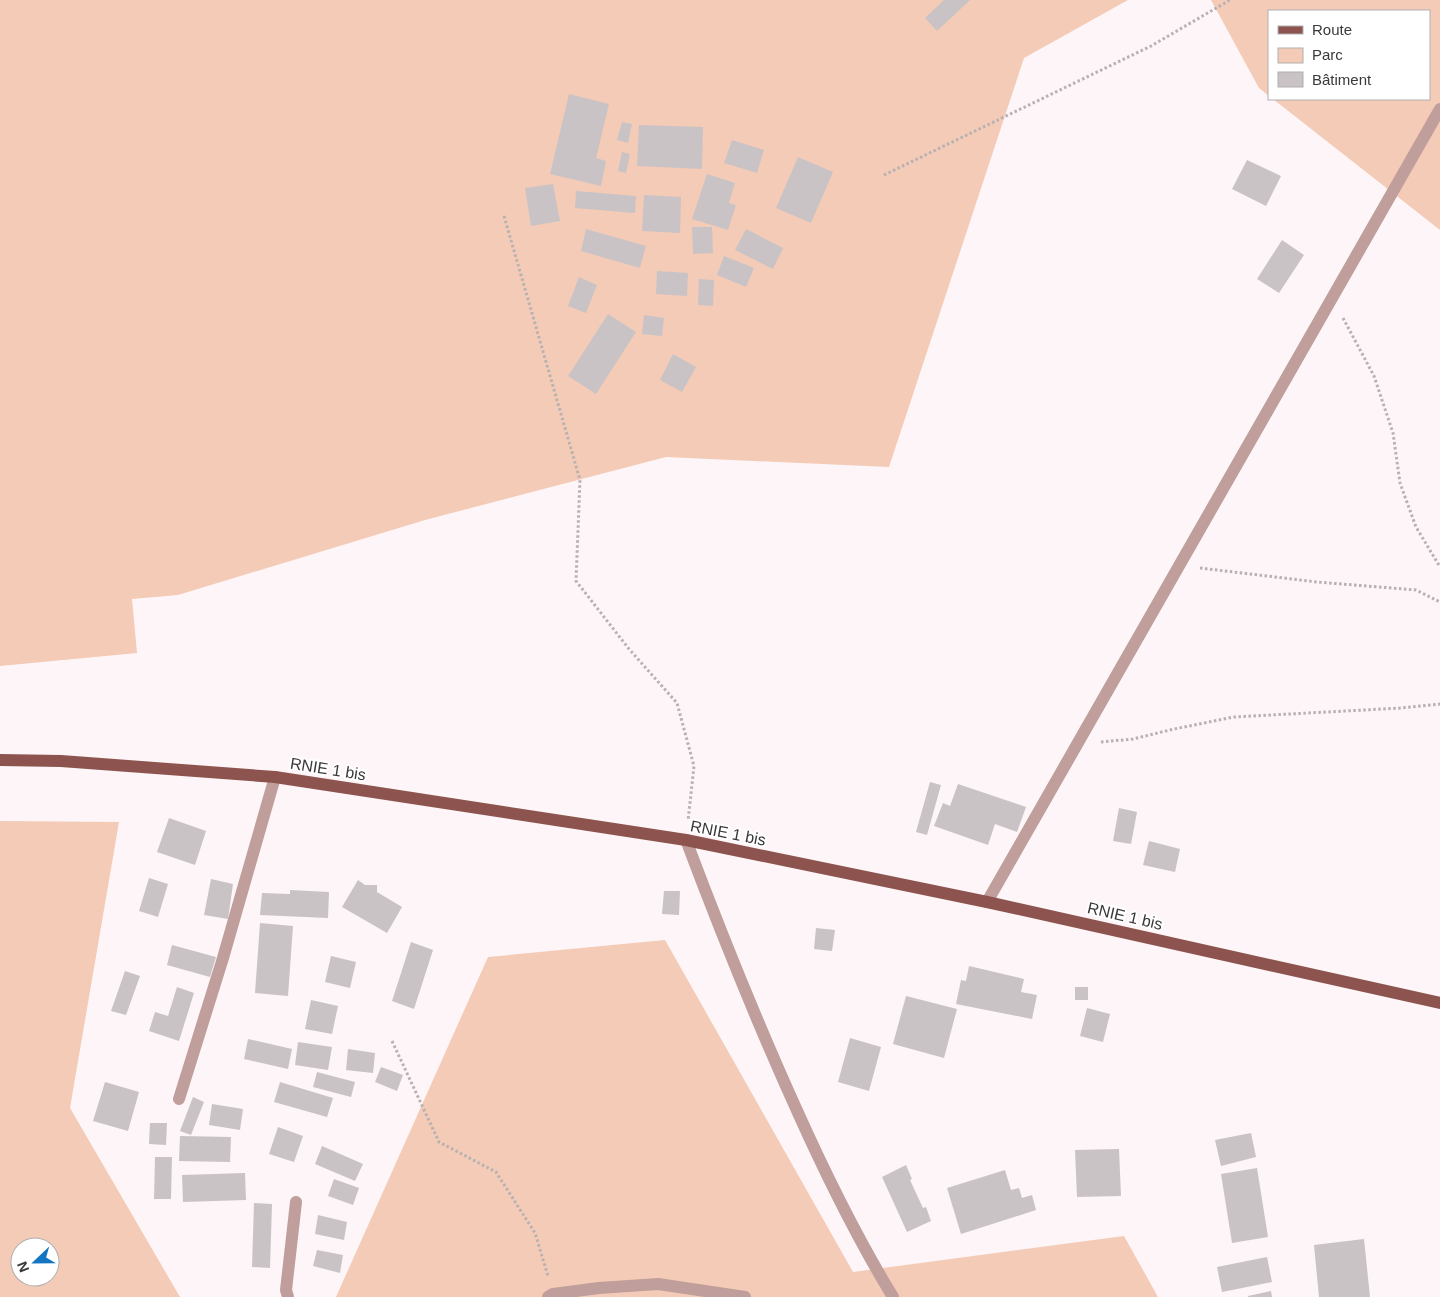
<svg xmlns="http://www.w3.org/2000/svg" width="1440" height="1297" viewBox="0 0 1440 1297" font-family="Helvetica,sans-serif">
  <rect width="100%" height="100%" fill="#fdf5f7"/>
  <path fill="#f4cbb6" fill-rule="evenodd" d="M0,0H1128L1024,58L889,467L666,457L425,520L178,595L132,599L137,653L0,666Z
    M1211,0H1440V230L1273,99H1429V11H1269V96L1259,88Z
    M0,821L119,822L70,1108L180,1297H0ZM20,1247H50V1277H20Z
    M665,940L853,1272L1124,1236L1158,1297H336L488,957Z"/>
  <path fill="#c9c3c6" d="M944,0H970L937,31L925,18Z
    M569,94L609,104L596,158L606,161L601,186L550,174Z
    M622,122L632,124L628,143L617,140Z
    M639,125L703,127L702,169L637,166Z
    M732,140L764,150L757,173L724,163Z
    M622,152L630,154L626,173L618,171Z
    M798,157L833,172L811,223L776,208Z
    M1247,160L1281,176L1266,206L1232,189Z
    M707,174L735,183L729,203L736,205L728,230L692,219Z
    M553,184L560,221L531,226L525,188Z
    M576,191L636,196L635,213L575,208Z
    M644,195L681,197L680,233L642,231Z
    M692,227H712L713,253L693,254Z
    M586,229L646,246L640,268L581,251Z
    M746,229L783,248L773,269L735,250Z
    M1282,240L1304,255L1279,293L1257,279Z
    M724,256L754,268L746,287L717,275Z
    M657,271L688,273L687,296L656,294Z
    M579,277L597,285L586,313L568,306Z
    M699,279L714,280L713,306L698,305Z
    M608,314L636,332L596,394L568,376Z
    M644,315L664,318L662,336L642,334Z
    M673,354L696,367L682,392L660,380Z
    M930,782L941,785L927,835L916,832Z
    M958,784L1026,807L1017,832L995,824L988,845L934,826L943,803L950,806Z
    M1119,808L1137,812L1131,844L1113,841Z
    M169,818L206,831L195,865L157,852Z
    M1149,841L1180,849L1175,872L1143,865Z
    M149,878L168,884L158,917L139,911Z
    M211,879L233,884L228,919L204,915Z
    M358,880L365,885H377V892L402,907L387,933L342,907Z
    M290,890L329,892L328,918L260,915L262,893L290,894Z
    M664,891H680L679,915L662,914Z
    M260,923L293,926L288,996L255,993Z
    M816,928L835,930L832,951L814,949Z
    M411,942L433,950L414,1009L392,1001Z
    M172,945L216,957L210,977L167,965Z
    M331,956L356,962L350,988L325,982Z
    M969,966L1024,979L1021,992L1037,995L1032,1019L956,1004L961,980L966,981Z
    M125,971L140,976L126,1015L111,1011Z
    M177,987L194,993L179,1041L149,1031L155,1012L168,1016Z
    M1075,987H1088V1000H1075Z
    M906,996L957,1009L944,1058L893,1044Z
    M311,1000L338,1006L332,1034L305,1029Z
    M1087,1008L1110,1014L1103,1042L1080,1036Z
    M850,1038L881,1047L869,1091L838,1082Z
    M248,1039L292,1049L288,1069L244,1059Z
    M298,1042L332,1047L328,1070L295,1065Z
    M348,1049L375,1053L373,1073L346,1070Z
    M381,1067L403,1075L397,1091L375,1082Z
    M317,1072L355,1082L351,1097L313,1087Z
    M105,1082L139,1092L128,1131L93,1121Z
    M280,1082L333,1098L327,1117L274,1102Z
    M193,1097L204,1102L191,1135L180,1131Z
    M212,1104L243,1109L240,1130L209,1125Z
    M150,1123H167L166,1145L149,1144Z
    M278,1127L303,1136L294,1162L269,1154Z
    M1251,1133L1256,1157L1221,1166L1215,1140Z
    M180,1136L231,1137L230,1162L179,1161Z
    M322,1146L363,1164L355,1181L315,1164Z
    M1119,1149L1121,1196L1077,1197L1075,1150Z
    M155,1157H172L171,1199H154Z
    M906,1165L912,1179L910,1180L923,1208L926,1207L931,1221L907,1232L882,1177Z
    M1257,1168L1268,1237L1232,1243L1221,1174Z
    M1005,1170L1011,1190L1019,1188L1022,1198L1032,1195L1036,1210L961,1234L947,1188Z
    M245,1173L246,1200L183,1202L182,1175Z
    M334,1179L359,1188L353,1205L328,1196Z
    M254,1203L272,1204L270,1268L252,1267Z
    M318,1215L347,1222L344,1240L315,1234Z
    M1364,1239L1370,1297H1319L1314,1245Z
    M317,1250L343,1255L340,1273L313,1266Z
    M1267,1257L1272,1282L1222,1292L1217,1267Z
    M1271,1291L1272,1297H1248V1296Z"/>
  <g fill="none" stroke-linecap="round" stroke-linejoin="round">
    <path stroke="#b7b1b2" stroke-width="3" stroke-dasharray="2.5 2.5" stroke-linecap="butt" d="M884,175L1151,46L1230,0
      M504,216L580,480L576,581L629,649L677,703L694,766L688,821
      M1343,318L1374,376L1393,433L1400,483L1416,527L1440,567
      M1200,568L1317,582L1416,590L1440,602
      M1101,742L1133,739L1174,729L1234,717L1401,708L1440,704
      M392,1041L439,1142L496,1172L535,1233L548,1276"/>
    <path stroke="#c09e9b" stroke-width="12" d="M686,840C721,933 758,1025 799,1115C827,1177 857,1238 893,1297
      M987,902L1440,109
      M179,1099L223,958L275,777
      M288,1297L286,1290L296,1202
      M548,1297L553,1294L599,1288L658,1284L745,1297"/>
    <path stroke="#8d544f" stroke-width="12" d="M0,760L61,761L275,777L686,840L987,902L1440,1003"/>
  </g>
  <g text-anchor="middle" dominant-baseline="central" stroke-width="4" stroke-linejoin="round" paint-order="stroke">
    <g font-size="16" fill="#3b3839" stroke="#fff">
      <text transform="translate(328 769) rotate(9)">RNIE 1 bis</text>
      <text transform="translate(728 833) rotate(11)">RNIE 1 bis</text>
      <text transform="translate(1125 916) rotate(13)">RNIE 1 bis</text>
    </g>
  </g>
  <rect x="1268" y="10" width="162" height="90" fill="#ffffff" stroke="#b1afb0"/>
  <rect x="1278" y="26" width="25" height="8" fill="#8d544f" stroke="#b1afb0"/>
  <text x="1312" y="35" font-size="15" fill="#3b3839">Route</text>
  <rect x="1278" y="48" width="25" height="15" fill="#f4cbb6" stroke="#b1afb0"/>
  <text x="1312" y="60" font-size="15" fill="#3b3839">Parc</text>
  <rect x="1278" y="72" width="25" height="15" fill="#c9c3c6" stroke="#b1afb0"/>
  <text x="1312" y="85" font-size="15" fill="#3b3839">Bâtiment</text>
  <g transform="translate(35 1262) rotate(248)"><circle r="24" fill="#ffffff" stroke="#b1afb0"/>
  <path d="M0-4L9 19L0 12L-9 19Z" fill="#1476c2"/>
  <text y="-8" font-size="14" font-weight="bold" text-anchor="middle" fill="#3b3839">N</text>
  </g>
</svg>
